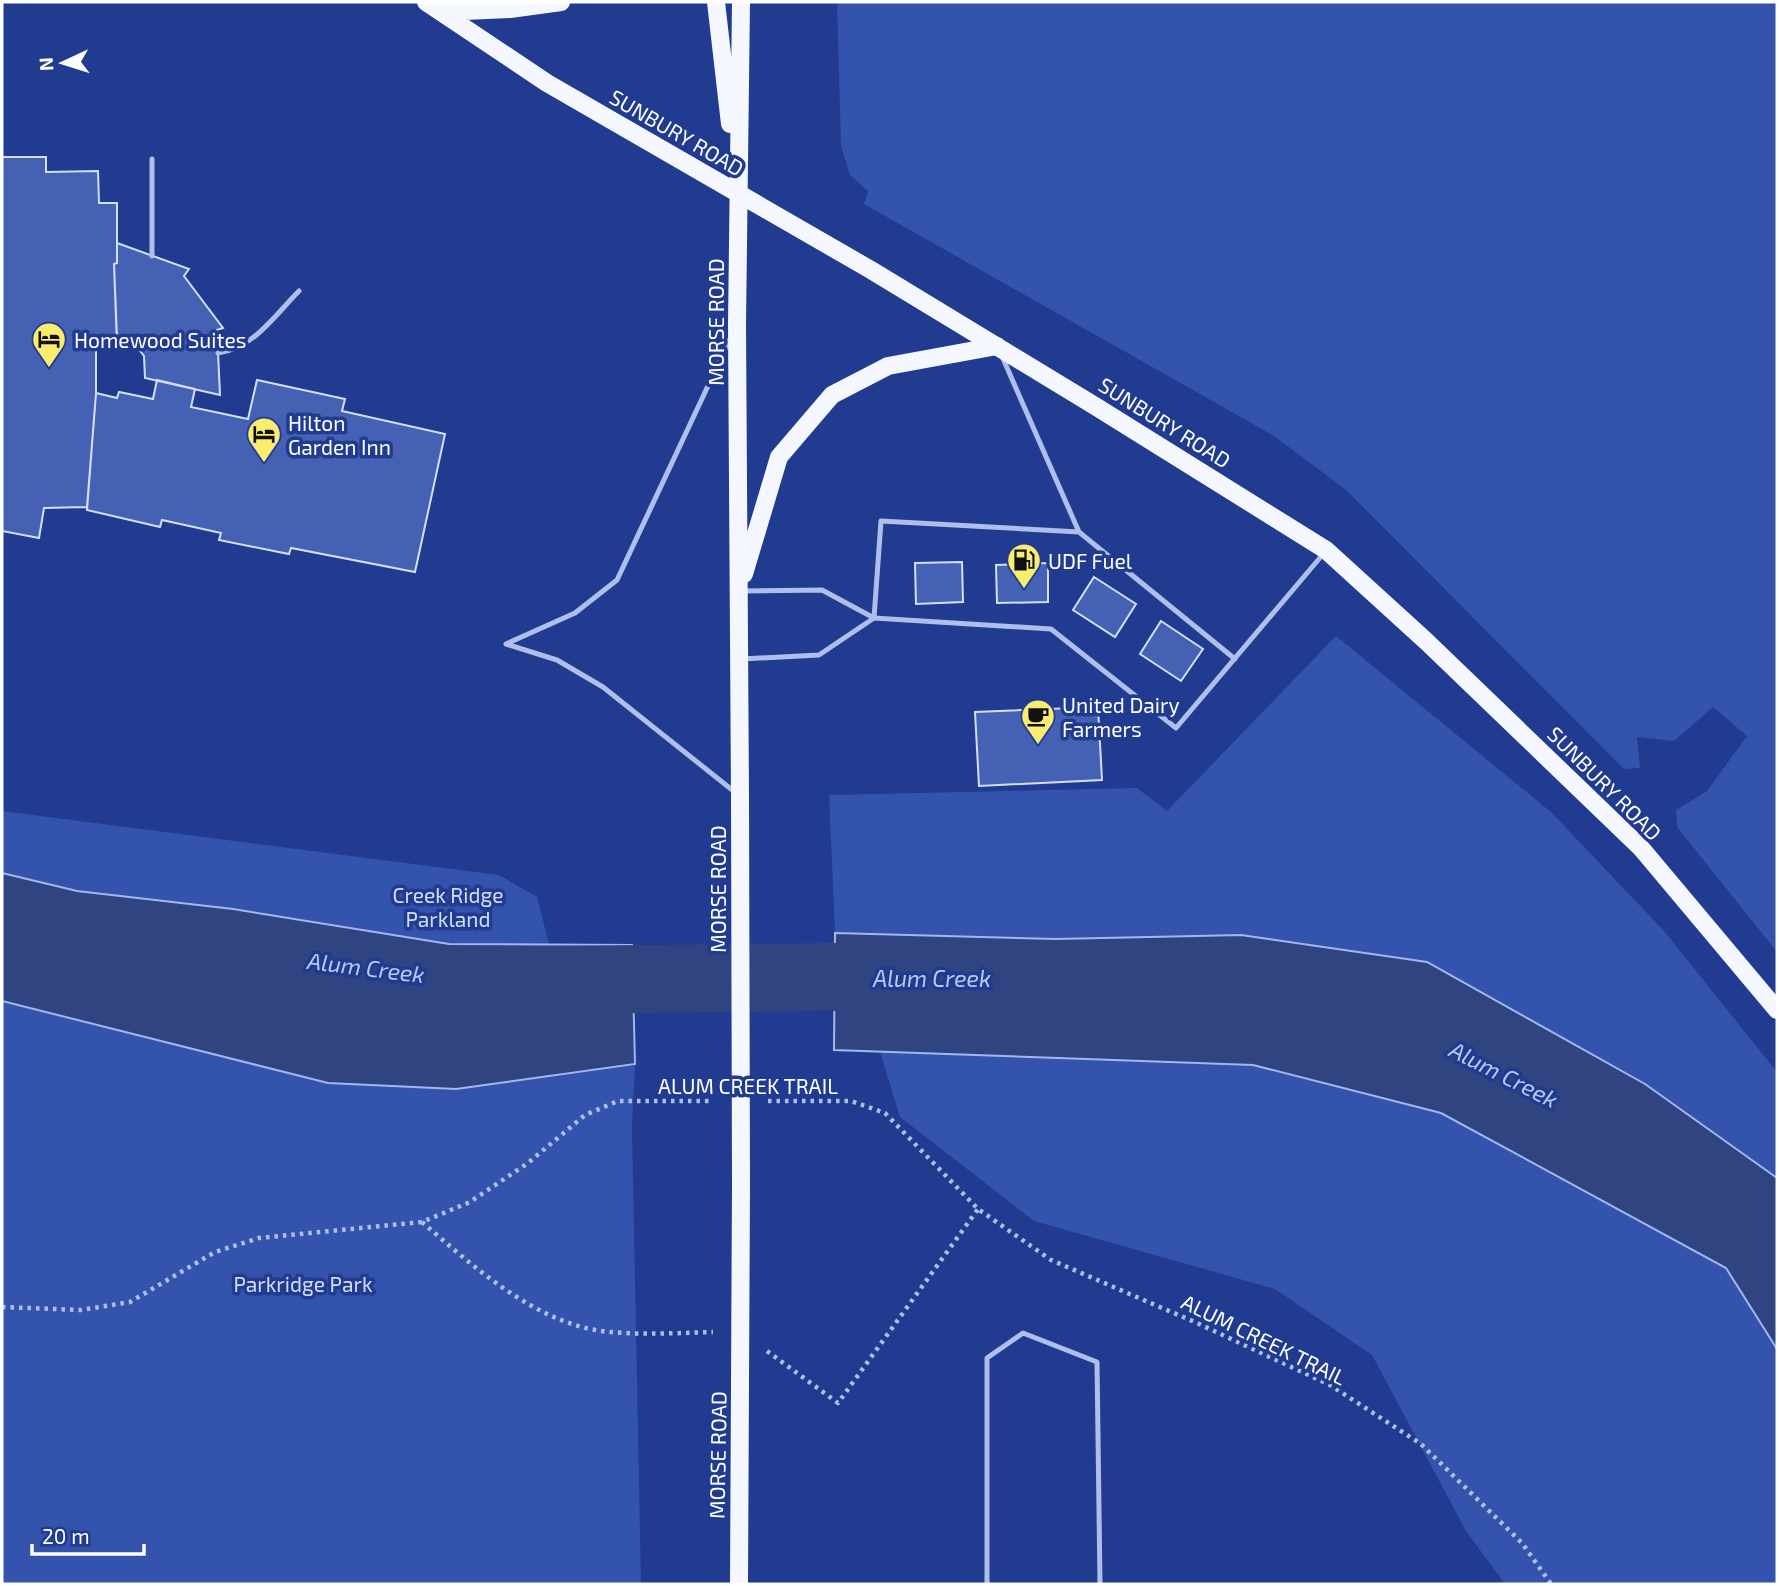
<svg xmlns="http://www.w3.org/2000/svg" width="1779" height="1586" viewBox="0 0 1779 1586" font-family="'Exo 2',sans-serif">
  <rect width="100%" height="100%" fill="#203b8f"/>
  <path fill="#3353ac" d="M837,2H1777V952L1677,827L1676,810L1707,791L1747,736L1713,707L1674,741L1637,737L1640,768L1624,769L1345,489L1274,436L864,204L868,191L850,175L841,146Z
    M1336,636L1551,812L1665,932L1777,1072V1178L1645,1084L1241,935L1056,939L835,933L829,795L1137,788L1167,811Z
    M2,811L499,875L537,897L549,944H449L77,891L2,873Z
    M2,944L497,1003L635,1064L632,1128L641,1584H2Z
    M880,1052L1253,1065L1441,1113L1726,1268L1777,1349V1584H1505L1466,1531L1372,1355L1275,1289L1034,1221L900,1117Z"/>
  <path fill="#304482" stroke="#a2b7ee" stroke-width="2" d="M2,873L77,891L233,909L449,944L632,945L635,1064L456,1089L328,1083L2,1001Z
    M835,933L1056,939L1241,935L1427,962L1645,1084L1777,1178V1349L1726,1268L1441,1113L1253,1065L834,1050Z"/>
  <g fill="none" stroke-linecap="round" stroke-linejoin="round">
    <path stroke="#304482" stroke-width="68" d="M540,980L927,976"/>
  </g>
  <path fill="#4461b4" stroke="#d4def9" stroke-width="2" d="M2,157H46V172L98,171L99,203H117V263L114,264L117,346H96V393L87,507L44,508L39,538L2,531Z
    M117,243L189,269L184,276L223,328L217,330L220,395L145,378L144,356L134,343L117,337L114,264L117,263Z
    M157,380L195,389L191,407L248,419L257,380L345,399L342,411L445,434L415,572L291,548L289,554L219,540L221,533L162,520L160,527L87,510L96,393L117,398L119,392L153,399Z
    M962,562L963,602L916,604L915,563Z
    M1048,563V602L997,603L996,565Z
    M1094,577L1136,604L1115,637L1073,610Z
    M1161,621L1203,649L1181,681L1140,654Z
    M1098,707L1102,780L979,786L975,712Z"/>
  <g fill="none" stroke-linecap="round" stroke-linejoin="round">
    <path stroke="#afbfec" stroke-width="4.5" stroke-dasharray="3.5 5" stroke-linecap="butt" d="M768,1101H851L885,1113L978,1209L1051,1260L1197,1323L1330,1385L1421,1444L1522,1543L1551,1584
      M422,1222C474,1267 538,1326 610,1332C644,1335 679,1333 713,1332
      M2,1307L81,1310L130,1302L215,1252L259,1238L422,1222L470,1202L528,1163L585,1115L618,1101H713
      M767,1351L838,1403L978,1209"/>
    <path stroke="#afbfec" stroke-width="5" d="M152,159V256
      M218,353C254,348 275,315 299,291
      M1079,532L1235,659
      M741,591L822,590L874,618L1051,629L1176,728L1324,553
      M874,618L881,521L1079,532L1001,354
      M506,644L575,613L617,580L730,339
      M506,644L557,660L603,687L736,793
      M742,659L819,655L874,618
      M987,1584V1358L1023,1333L1097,1362L1100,1584"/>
    <path stroke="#f5f7ff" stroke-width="18" d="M426,2L547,83L871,270L1095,406L1326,550L1427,642L1641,848L1777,1010
      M716,2L730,124
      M441,12L510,9L561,2
      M744,574L779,457L832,395L888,366L997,346
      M740,796L737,325L741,2
      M739,1584L741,1184"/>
    <path stroke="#f5f7ff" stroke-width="18" d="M740,796L741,1184"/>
  </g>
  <defs>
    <g id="hotel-pin" transform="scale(1.75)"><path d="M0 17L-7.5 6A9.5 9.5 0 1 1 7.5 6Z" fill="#faec6f" stroke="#203b8f"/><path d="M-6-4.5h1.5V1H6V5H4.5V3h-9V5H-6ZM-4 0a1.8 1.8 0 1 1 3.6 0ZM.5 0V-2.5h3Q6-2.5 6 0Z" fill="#111"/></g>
    <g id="fuel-pin" transform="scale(1.75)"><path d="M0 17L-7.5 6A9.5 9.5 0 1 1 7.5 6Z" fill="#faec6f" stroke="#203b8f"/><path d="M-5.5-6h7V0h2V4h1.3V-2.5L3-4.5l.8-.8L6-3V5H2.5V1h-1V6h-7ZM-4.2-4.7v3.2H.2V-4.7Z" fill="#111"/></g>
    <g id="cafe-pin" transform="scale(1.75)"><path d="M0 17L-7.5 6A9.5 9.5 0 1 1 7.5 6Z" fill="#faec6f" stroke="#203b8f"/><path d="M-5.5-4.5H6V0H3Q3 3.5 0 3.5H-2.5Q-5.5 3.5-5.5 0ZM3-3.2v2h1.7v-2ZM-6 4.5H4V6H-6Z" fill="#111"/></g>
  </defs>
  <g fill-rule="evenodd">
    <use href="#hotel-pin" x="49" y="339"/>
    <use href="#hotel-pin" x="264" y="434"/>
    <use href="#fuel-pin" x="1024" y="560"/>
    <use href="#cafe-pin" x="1038" y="716"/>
  </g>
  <g text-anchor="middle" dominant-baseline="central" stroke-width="7" stroke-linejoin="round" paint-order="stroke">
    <g font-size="21" fill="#fff" stroke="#203b8f">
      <text transform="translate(677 132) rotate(30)">SUNBURY ROAD</text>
      <text transform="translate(715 322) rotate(-90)">MORSE ROAD</text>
      <text transform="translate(1165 422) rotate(32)">SUNBURY ROAD</text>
      <text transform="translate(1605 783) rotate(45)">SUNBURY ROAD</text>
      <text transform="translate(717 889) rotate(-90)">MORSE ROAD</text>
      <text x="748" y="1085">ALUM CREEK TRAIL</text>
      <text transform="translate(1264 1339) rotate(26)">ALUM CREEK TRAIL</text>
      <text transform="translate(717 1455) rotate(-89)">MORSE ROAD</text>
    </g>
    <g font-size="21" fill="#fff" stroke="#203b8f" text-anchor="start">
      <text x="74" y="339">Homewood Suites</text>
      <text x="288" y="422">Hilton<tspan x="288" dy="24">Garden Inn</tspan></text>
      <text x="1048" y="560">UDF Fuel</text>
      <text x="1062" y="704">United Dairy<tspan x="1062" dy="24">Farmers</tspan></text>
    </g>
    <g font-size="21" fill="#d4def9" stroke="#203b8f">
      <text x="448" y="894">Creek Ridge<tspan x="448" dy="24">Parkland</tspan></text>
      <text x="303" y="1283">Parkridge Park</text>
    </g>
    <g font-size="23" font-style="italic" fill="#bbcaf3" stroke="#203b8f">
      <text transform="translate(366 967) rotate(7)">Alum Creek</text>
      <text x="932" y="978">Alum Creek</text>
      <text transform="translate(1504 1074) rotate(27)">Alum Creek</text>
    </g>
  </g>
  <rect width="1779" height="1586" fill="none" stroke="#ffffff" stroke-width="7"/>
  <g transform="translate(63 63) rotate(266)" stroke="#203b8f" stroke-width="5" paint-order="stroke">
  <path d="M0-5L12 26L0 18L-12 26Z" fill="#ffffff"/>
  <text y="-10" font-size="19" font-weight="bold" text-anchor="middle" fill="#ffffff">N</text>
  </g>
  <path d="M32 1544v10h112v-10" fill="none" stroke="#ffffff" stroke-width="3.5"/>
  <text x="42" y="1544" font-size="21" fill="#ffffff" stroke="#203b8f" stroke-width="5" paint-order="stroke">20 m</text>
</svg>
